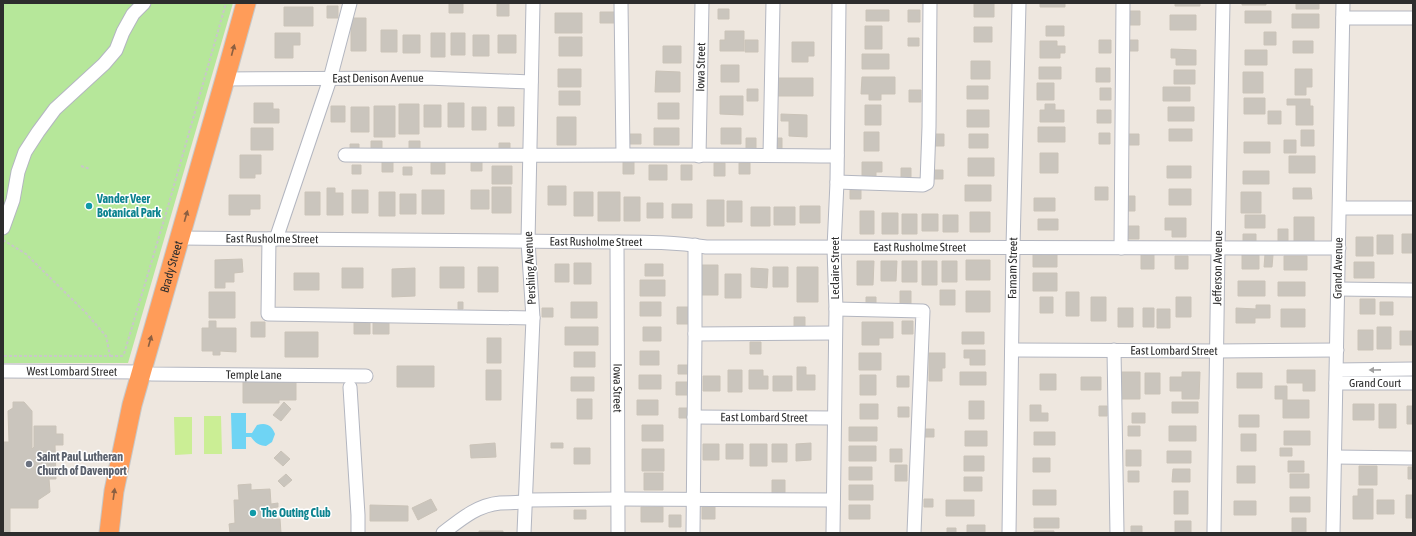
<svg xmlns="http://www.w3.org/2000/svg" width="1416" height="536" viewBox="0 0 1416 536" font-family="'Asap Condensed',sans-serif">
  <rect width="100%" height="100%" fill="#eee7df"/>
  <path fill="#b6e79a" d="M3,3H233L128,363H3Z"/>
  <path fill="#cbee95" d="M204,416H221L222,454H204Z
    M174,417H192V454L175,455Z"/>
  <path fill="#6fd4f4" d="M231,413H246V433H252L257,425C266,422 272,425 275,434L272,442L266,446C259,445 256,444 251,437H246V449H232Z"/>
  <path fill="#cac5bd" stroke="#cac3b8" d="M449,3H463V13H449Z
    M497,3H509V16H497Z
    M974,3H994V17H974Z
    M1040,3H1065V7H1040Z
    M1175,3H1200V6H1175Z
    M1242,3H1266V5H1242Z
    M1296,3H1319V9H1296Z
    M327,6H338V18H327Z
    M284,7H313V26H284Z
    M718,9H729V19H718Z
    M866,10H889V21H866Z
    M908,10H920V22H908Z
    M1127,11H1140V25H1127Z
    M1245,11H1271V23H1245Z
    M600,12H615V23H600Z
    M555,13H582V33H555Z
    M1292,14H1319V28H1292Z
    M1170,15H1196V30H1170Z
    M351,18H366V51H351Z
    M865,26H882V49H865Z
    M1046,26H1064V36H1046Z
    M974,27H992V42H974Z
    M381,30H397V52H381Z
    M725,31H744V51H720V40H725Z
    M1264,32H1276V45H1264Z
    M275,33H300V45H293V58H275Z
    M431,33H445V57H431Z
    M451,33H465V55H451Z
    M403,35H420V53H403Z
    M473,35H489V56H473Z
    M498,35H516V53H498Z
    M559,37H582V56H559Z
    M908,38H919V46H908Z
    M745,40H758V52H745Z
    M1099,40H1111V53H1099Z
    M1127,40H1138V51H1127Z
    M1040,41H1057V46H1065V53H1060V58H1040Z
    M1293,41H1313V53H1293Z
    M792,42H814V56H808V62H792Z
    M663,46H681V63H663Z
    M1171,49L1196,50V65H1176V58H1171Z
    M1245,50H1267V65H1245Z
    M862,54H889V69H862Z
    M971,61H990V79H971Z
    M721,65H739V82H721Z
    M1039,67H1061V79H1039Z
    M1096,68H1110V82H1096Z
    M558,69H581V87H558Z
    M1295,69H1312V87H1306V95H1295Z
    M1174,70H1195V84H1174Z
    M656,71L680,72V92H655Z
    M1243,72H1263V93H1243Z
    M862,77H895V94H881V100H869V94H861Z
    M774,78H813V96H774Z
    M1037,83H1054V100H1037Z
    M967,86H988V99H967Z
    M1163,87H1190V101H1163Z
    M1100,88H1111V100H1100Z
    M747,89H758V101H747Z
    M909,90H921V102H909Z
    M559,91H580V105H559Z
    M720,96H743V115L720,114Z
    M1244,98H1265V114H1244Z
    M1287,99H1310V106H1313V125H1296V105H1287Z
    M254,103H273V109H279V123H254Z
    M448,103H464V127H448Z
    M658,103H679V119H658Z
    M399,104H419V134H399Z
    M1045,104H1055V110H1064V122H1040V110H1045Z
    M424,105H441V127H424Z
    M865,105H881V125H865Z
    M331,106H345V122H331Z
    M374,106H395V137H374Z
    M351,107H369V132H351Z
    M472,107H486V130H472Z
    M498,107H514V126H498Z
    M1168,107H1194V121H1168Z
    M967,110H989V127H967Z
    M1097,110H1111V123H1097Z
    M1268,111H1281V124H1268Z
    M781,114L807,115V137L789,136V121H781Z
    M557,117H576V145H557Z
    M1038,127H1065V142H1038Z
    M251,128H273V150H251Z
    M654,128H679V145H654Z
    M721,128H741V144H721Z
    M1169,129H1192V141H1169Z
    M1301,130H1314V146H1301Z
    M864,132H879V151H864Z
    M1099,133H1110V144H1099Z
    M630,134H641V144H630Z
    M934,134H944V146H934Z
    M969,134H988V148H969Z
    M1128,134H1139V145H1128Z
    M746,138H756V149H746Z
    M772,138H782V150H772Z
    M1284,140H1296V153H1284Z
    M371,141H382V153H371Z
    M409,141H420V152H409Z
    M1244,142H1270V153H1244Z
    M499,143H510V153H499Z
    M350,144H359V154H350Z
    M1040,153H1058V173H1040Z
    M240,155H261V174H255V178H240Z
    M1289,156H1315V173H1289Z
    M968,158H994V176H968Z
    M471,160H482V171H471Z
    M382,161H393V172H382Z
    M431,161H445V174H431Z
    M623,161H634V174H623Z
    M862,162H882V172H876V176H862Z
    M714,163H725V176H714Z
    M739,163H750V174H739Z
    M352,165H361V174H352Z
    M649,165H667V180H649Z
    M681,165H692V180H681Z
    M492,166H512V184H492Z
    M1167,166H1191V178H1167Z
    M403,167H412V175H403Z
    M901,168H911V180H901Z
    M933,170H943V179H933Z
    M1243,171H1269V184H1243Z
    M965,185H991V201H965Z
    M548,186H566V205H548Z
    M492,187H511V213H492Z
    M1095,187H1108V200H1095Z
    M327,188H335V193H343V215H327Z
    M1293,188H1311L1312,199H1293Z
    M850,189H861V199H850Z
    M1169,189H1191V205H1169Z
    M352,190H368V213H352Z
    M422,190H444V214H422Z
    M471,190H489V209H471Z
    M305,192H320V215H305Z
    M379,192H395V216H379Z
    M574,192H593V216H574Z
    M598,192H620V221H598Z
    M1241,192H1261V213H1241Z
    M400,194H416V214H400Z
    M229,195H260V209H250V215H229Z
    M1123,196H1135V211H1123Z
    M624,197H640V221H624Z
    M1034,198H1055V211H1034Z
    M707,200H724V226H707Z
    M727,201H742V222H727Z
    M647,203H663V218H647Z
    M672,204H692V218H672Z
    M800,206H820V223H800Z
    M751,207H770V226H751Z
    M774,207H795V225H774Z
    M860,211H874V234H860Z
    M970,212H990V232H970Z
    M882,213H898V234H882Z
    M902,214H917V234H902Z
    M922,214H938V231H922Z
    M943,215H958V232H943Z
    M1245,215H1265V228H1245Z
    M1294,217H1314V243H1294Z
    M1165,218H1186V237H1172V230H1165Z
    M1038,219H1058V230H1038Z
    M1126,226H1139V239H1126Z
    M1278,229H1288V242H1278Z
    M1243,234H1256V245H1243Z
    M1402,234H1413V253H1402Z
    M1377,235H1393V254H1377Z
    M1356,237H1373V256H1356Z
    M1033,253H1057V267H1033Z
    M1265,254L1273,255L1272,267H1264Z
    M1141,255H1154V269H1141Z
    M1242,255H1259V269H1242Z
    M1175,256H1188V269H1175Z
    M1284,256H1307V270H1284Z
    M242,259L243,272L234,273V282H225V288H215V260Z
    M966,260H990V280H966Z
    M857,261H874L873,285H857Z
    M881,261H897L896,281H881Z
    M902,261H917V282H902Z
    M922,261H937V285H922Z
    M942,261H957V282H942Z
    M1354,262H1374V278H1354Z
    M574,263H591V284H574Z
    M555,264H569V282H555Z
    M645,264H663V276H645Z
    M701,265H718V295H701Z
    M440,267H464V288H440Z
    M478,267H498V292H478Z
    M773,267H788V287H773Z
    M797,267H818V302H797Z
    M342,268H363V288H342Z
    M415,268V296L392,297V269Z
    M751,268L768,269L767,288L751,287Z
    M294,273H319V290H294Z
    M1033,273H1057V291H1033Z
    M725,274H741V298H725Z
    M640,280H665V296H640Z
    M1238,281H1265V296H1238Z
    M1278,282H1305V296H1278Z
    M940,290H955V305H940Z
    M900,291H911V305H900Z
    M966,291H990V312H966Z
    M209,292H235V318H209Z
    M1066,292H1079V316H1066Z
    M866,297H876V306H866Z
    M1040,297H1053V313H1040Z
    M1091,297H1106V321H1091Z
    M1176,297H1191V317H1176Z
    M1360,299H1375V314H1360Z
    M458,302H463V309H458Z
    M571,302H597V318H571Z
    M640,302H661V316H640Z
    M1380,302H1393V315H1380Z
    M1256,305H1270V318H1255V323H1236V308L1256,309Z
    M677,307H692V324H677Z
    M542,308H553V317H542Z
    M1118,308H1133V327H1118Z
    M1143,308H1154V327H1143Z
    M1157,309H1170V328H1157Z
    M1281,309H1305V327H1281Z
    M794,317H805V327H794Z
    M209,321H216V328H236V352L220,351V355H213V351H202V328H209Z
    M902,321H913V334H902Z
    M251,322H265V337H251Z
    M354,322H370V334H354Z
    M373,322H389V334H373Z
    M862,322H893V338H879V345H862Z
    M565,327H598V345H565Z
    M643,327H661V341H643Z
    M1377,327H1391V349H1377Z
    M1358,330H1373V350H1358Z
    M1400,331H1413V345H1400Z
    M285,332H318V357H285Z
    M962,332H984V344H962Z
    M487,338H501V363H487Z
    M750,342H761V354H750Z
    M964,350H985V365H970V358H964Z
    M640,351H659V365H640Z
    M574,352H595V367H574Z
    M859,353H881V370H859Z
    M929,353H945V368H942V381H929Z
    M678,365H688V374H678Z
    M397,366H434V387H397Z
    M797,367H806V375H815V390H797Z
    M486,370H501V400H486Z
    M728,370H742V392H728Z
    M749,370H763V376H768V389H749Z
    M1287,370H1315V391H1303V383H1287Z
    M960,372H986V385H960Z
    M1121,372H1140V399H1121Z
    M1182,372H1200L1199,399H1182V391H1170V377H1182Z
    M1145,373H1160V394H1145Z
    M1237,373H1262V388H1237Z
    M1040,374H1056V390H1040Z
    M639,375H661V389H639Z
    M860,375H876V395H860Z
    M703,376H720V391H703Z
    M773,376H792V391H773Z
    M897,376H909V387H897Z
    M571,377H594V391H571Z
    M1081,377H1101V390H1081Z
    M243,381L296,382V400H279V403H243Z
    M676,382H688V395H676Z
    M1275,386H1287V400H1309V418H1283V399H1275Z
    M577,399H592V419H577Z
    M637,400H658V415H637Z
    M969,401H984V419H969Z
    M13,402H24L32,411V449L34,447V426H56V434H63V445H55L56,479H49L50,492L38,500V508H10V533H3V442H9L8,411L13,408Z
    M284,402L291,409L281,421L273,415Z
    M1172,402H1198V413H1172Z
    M860,404H878V419H860Z
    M1353,404H1374V420H1353Z
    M1379,404H1396V428H1379Z
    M1030,405H1041V413H1048V421H1030Z
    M1099,406H1107V416H1099Z
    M1407,406H1413V424H1407Z
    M898,407H909V417H898Z
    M679,408H688V418H679Z
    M1132,413H1145V423H1132Z
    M1239,415H1259V427H1239Z
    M642,425H663V441H642Z
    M1128,426H1140V436H1128Z
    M1169,426H1196V441H1169Z
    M849,427H877V441H849Z
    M924,429H934V437H924Z
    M965,431H987V446H965Z
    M1284,431H1310V445H1284Z
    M1034,432H1055V445H1034Z
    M1241,434H1256V451H1241Z
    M495,443L496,457L471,458L470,445Z
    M551,443H563V448H551Z
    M811,443V460L796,461V444Z
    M703,444H719V460H703Z
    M726,444H743V459H726Z
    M750,444H767V466H750Z
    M772,444H787V462H772Z
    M849,446H876V461H849Z
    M574,448H590V464H574Z
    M1280,448H1292V456H1280Z
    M642,449H664V471H642Z
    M890,449H902V462H890Z
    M1126,450H1141V466H1126Z
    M281,451L290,459L283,466L274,458Z
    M1167,451H1191V463H1167Z
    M964,456H984V471H964Z
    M1033,458H1050V472H1033Z
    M1288,461H1304V472H1288Z
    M895,465H907V481H895Z
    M1237,466H1255V483H1237Z
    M1359,466H1377V485H1359Z
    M849,467H872V480H849Z
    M1408,467H1413V479H1408Z
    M1173,469H1190V482H1172Z
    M1128,471H1139V482H1128Z
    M644,473H663V490H644Z
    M286,474L292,480L284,487L278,481Z
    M1290,474H1309V488H1290Z
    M964,477H982V491H964Z
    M772,480H785V493H772Z
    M251,484V490L270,489L271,504L278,503V507L271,508L272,519H280L281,533H230L229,524L235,523L234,500H239L238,485Z
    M849,485H873V500H849Z
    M1358,489H1373V519H1353V496H1358Z
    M1033,490H1056V505H1033Z
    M1174,491H1188V514H1174Z
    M1406,495H1413V518H1406Z
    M1290,497H1310V512H1290Z
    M431,499L437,510L418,520L412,508Z
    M924,499H933V507H924Z
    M946,500H974V516H946Z
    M1377,500H1394V514H1377Z
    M1234,501H1256V515H1234Z
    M370,505L408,506V521H370Z
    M849,505H870V519H849Z
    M641,507H663V522H641Z
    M702,507H715V519H702Z
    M574,510H586V519H574Z
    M669,515H681V527H669Z
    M1034,518H1059V528H1034Z
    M1292,518H1306V533H1292Z
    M1175,521H1191V533H1175Z
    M967,525H985V533H967Z
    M1131,526H1142V533H1131Z
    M947,528H956V533H947Z
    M479,531H503V533H479Z
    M1034,531H1054V533H1034Z"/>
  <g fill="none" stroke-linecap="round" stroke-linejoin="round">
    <g stroke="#b3b6c0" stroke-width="15">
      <g id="minor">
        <path d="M621,3L623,154"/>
        <path d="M1343,18H1413"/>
        <path id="s1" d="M225,79L426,78L531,82"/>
        <path d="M345,155C509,156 673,154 837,156"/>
        <path d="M770,155L773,3"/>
        <path id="s2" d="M699,156L702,3"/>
        <path d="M837,182L923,185L927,183L929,127L930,3"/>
        <path d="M1340,208H1413"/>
        <path d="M3,228L13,200L18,172L25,152L38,132L55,109L104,64L116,50L123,32L133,14L144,3"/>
        <path id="s3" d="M179,238L617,242C647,242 676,242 706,247L1339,248"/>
        <path d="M269,239L268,314L533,318"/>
        <path d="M276,239L330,79L350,3"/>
        <path id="s4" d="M617,242L618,533"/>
        <path d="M1121,248L1123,3"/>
        <path d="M1338,289L1413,290"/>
        <path d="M836,309L923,311L914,533"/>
        <path d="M695,334L835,333"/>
        <path id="s5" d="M1012,350L1217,351L1337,350"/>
        <path d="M1114,350L1117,533"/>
        <path d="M1337,370L1413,369"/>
        <path id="s6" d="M3,371L141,372L151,374L366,376"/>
        <path id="s7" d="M1336,383H1413"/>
        <path d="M350,387L358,515V533"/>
        <path id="s8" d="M694,417L834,418"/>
        <path d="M1335,457L1413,458"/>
        <path d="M443,533C460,520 477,505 500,503C510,502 520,504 530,500L618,499L833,500"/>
        <path d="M524,533L533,318L528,241L533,3"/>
        <path d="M693,533L695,334V245"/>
        <path d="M833,533L836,309L834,248L837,182L839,3"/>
        <path id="s9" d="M1009,533L1013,247L1019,3"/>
        <path id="s10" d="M1214,533L1218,248L1223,3"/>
        <path id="s11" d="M1333,533L1343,3"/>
      </g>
    </g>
    <g stroke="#c8c8c8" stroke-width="21">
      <g id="highway">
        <path id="s12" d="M109,533L114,491L132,405L225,79L246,3"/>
      </g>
    </g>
    <path stroke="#c8c8c8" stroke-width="2" stroke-dasharray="3 2" stroke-linecap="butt" d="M81,166L90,169
      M3,240L26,254L86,313L106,336L110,356H3
      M110,356H122L124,354L167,210L226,3"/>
    <use href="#minor" stroke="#fff" stroke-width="13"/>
    <use href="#highway" stroke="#ff9c59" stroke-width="19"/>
  </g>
  <defs><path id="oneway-solid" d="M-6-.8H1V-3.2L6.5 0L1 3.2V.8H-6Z"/></defs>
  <g fill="#8c5f41">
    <use href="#oneway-solid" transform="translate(233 50) rotate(-75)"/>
    <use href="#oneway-solid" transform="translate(186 216) rotate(-74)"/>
    <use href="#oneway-solid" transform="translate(150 341) rotate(-74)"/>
    <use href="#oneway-solid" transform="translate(114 494) rotate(-82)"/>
  </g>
  <use fill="#a0a0a0" href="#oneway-solid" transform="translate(1375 370) rotate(179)"/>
  <g fill="#0f9aa8" stroke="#fff" stroke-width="1.5">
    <circle cx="89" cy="206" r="4"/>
    <circle cx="253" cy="513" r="4"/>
  </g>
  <circle fill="#6b7280" stroke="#fff" stroke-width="1.5" cx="29" cy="464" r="4"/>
  <g text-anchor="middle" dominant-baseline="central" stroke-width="3" stroke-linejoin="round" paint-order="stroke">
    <g font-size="12" fill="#2d2d2d" stroke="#fff">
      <text stroke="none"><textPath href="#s2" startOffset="89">Iowa Street</textPath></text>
      <text stroke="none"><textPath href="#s1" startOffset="153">East Denison Avenue</textPath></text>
      <text stroke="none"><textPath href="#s3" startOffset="93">East Rusholme Street</textPath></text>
      <text stroke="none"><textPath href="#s3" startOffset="417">East Rusholme Street</textPath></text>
      <text stroke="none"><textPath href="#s3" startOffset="741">East Rusholme Street</textPath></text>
      <text stroke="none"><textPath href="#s12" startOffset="274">Brady Street</textPath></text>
      <text transform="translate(530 268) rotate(-93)">Pershing Avenue</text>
      <text transform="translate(835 268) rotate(-90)">Leclaire Street</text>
      <text stroke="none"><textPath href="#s9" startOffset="265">Farnam Street</textPath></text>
      <text stroke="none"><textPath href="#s10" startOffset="265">Jefferson Avenue</textPath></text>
      <text stroke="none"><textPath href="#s11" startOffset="265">Grand Avenue</textPath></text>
      <text stroke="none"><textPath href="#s5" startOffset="162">East Lombard Street</textPath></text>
      <text stroke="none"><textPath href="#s6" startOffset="69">West Lombard Street</textPath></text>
      <text stroke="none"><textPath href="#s6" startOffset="251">Temple Lane</textPath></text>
      <text stroke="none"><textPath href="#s7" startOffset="39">Grand Court</textPath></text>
      <text stroke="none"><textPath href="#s4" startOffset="146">Iowa Street</textPath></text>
      <text stroke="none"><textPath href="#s8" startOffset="70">East Lombard Street</textPath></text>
    </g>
    <g font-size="12" font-weight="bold" fill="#0d838f" stroke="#fff" text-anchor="start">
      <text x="97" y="199">Vander Veer<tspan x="97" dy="14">Botanical Park</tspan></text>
      <text x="261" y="513">The Outing Club</text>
    </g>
    <g font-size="12" font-weight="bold" fill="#5b616d" stroke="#fff" text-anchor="start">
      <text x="37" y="457">Saint Paul Lutheran<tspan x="37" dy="14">Church of Davenport</tspan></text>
    </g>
  </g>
  <rect width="1416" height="536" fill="none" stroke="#2d2d2d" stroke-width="8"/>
</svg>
